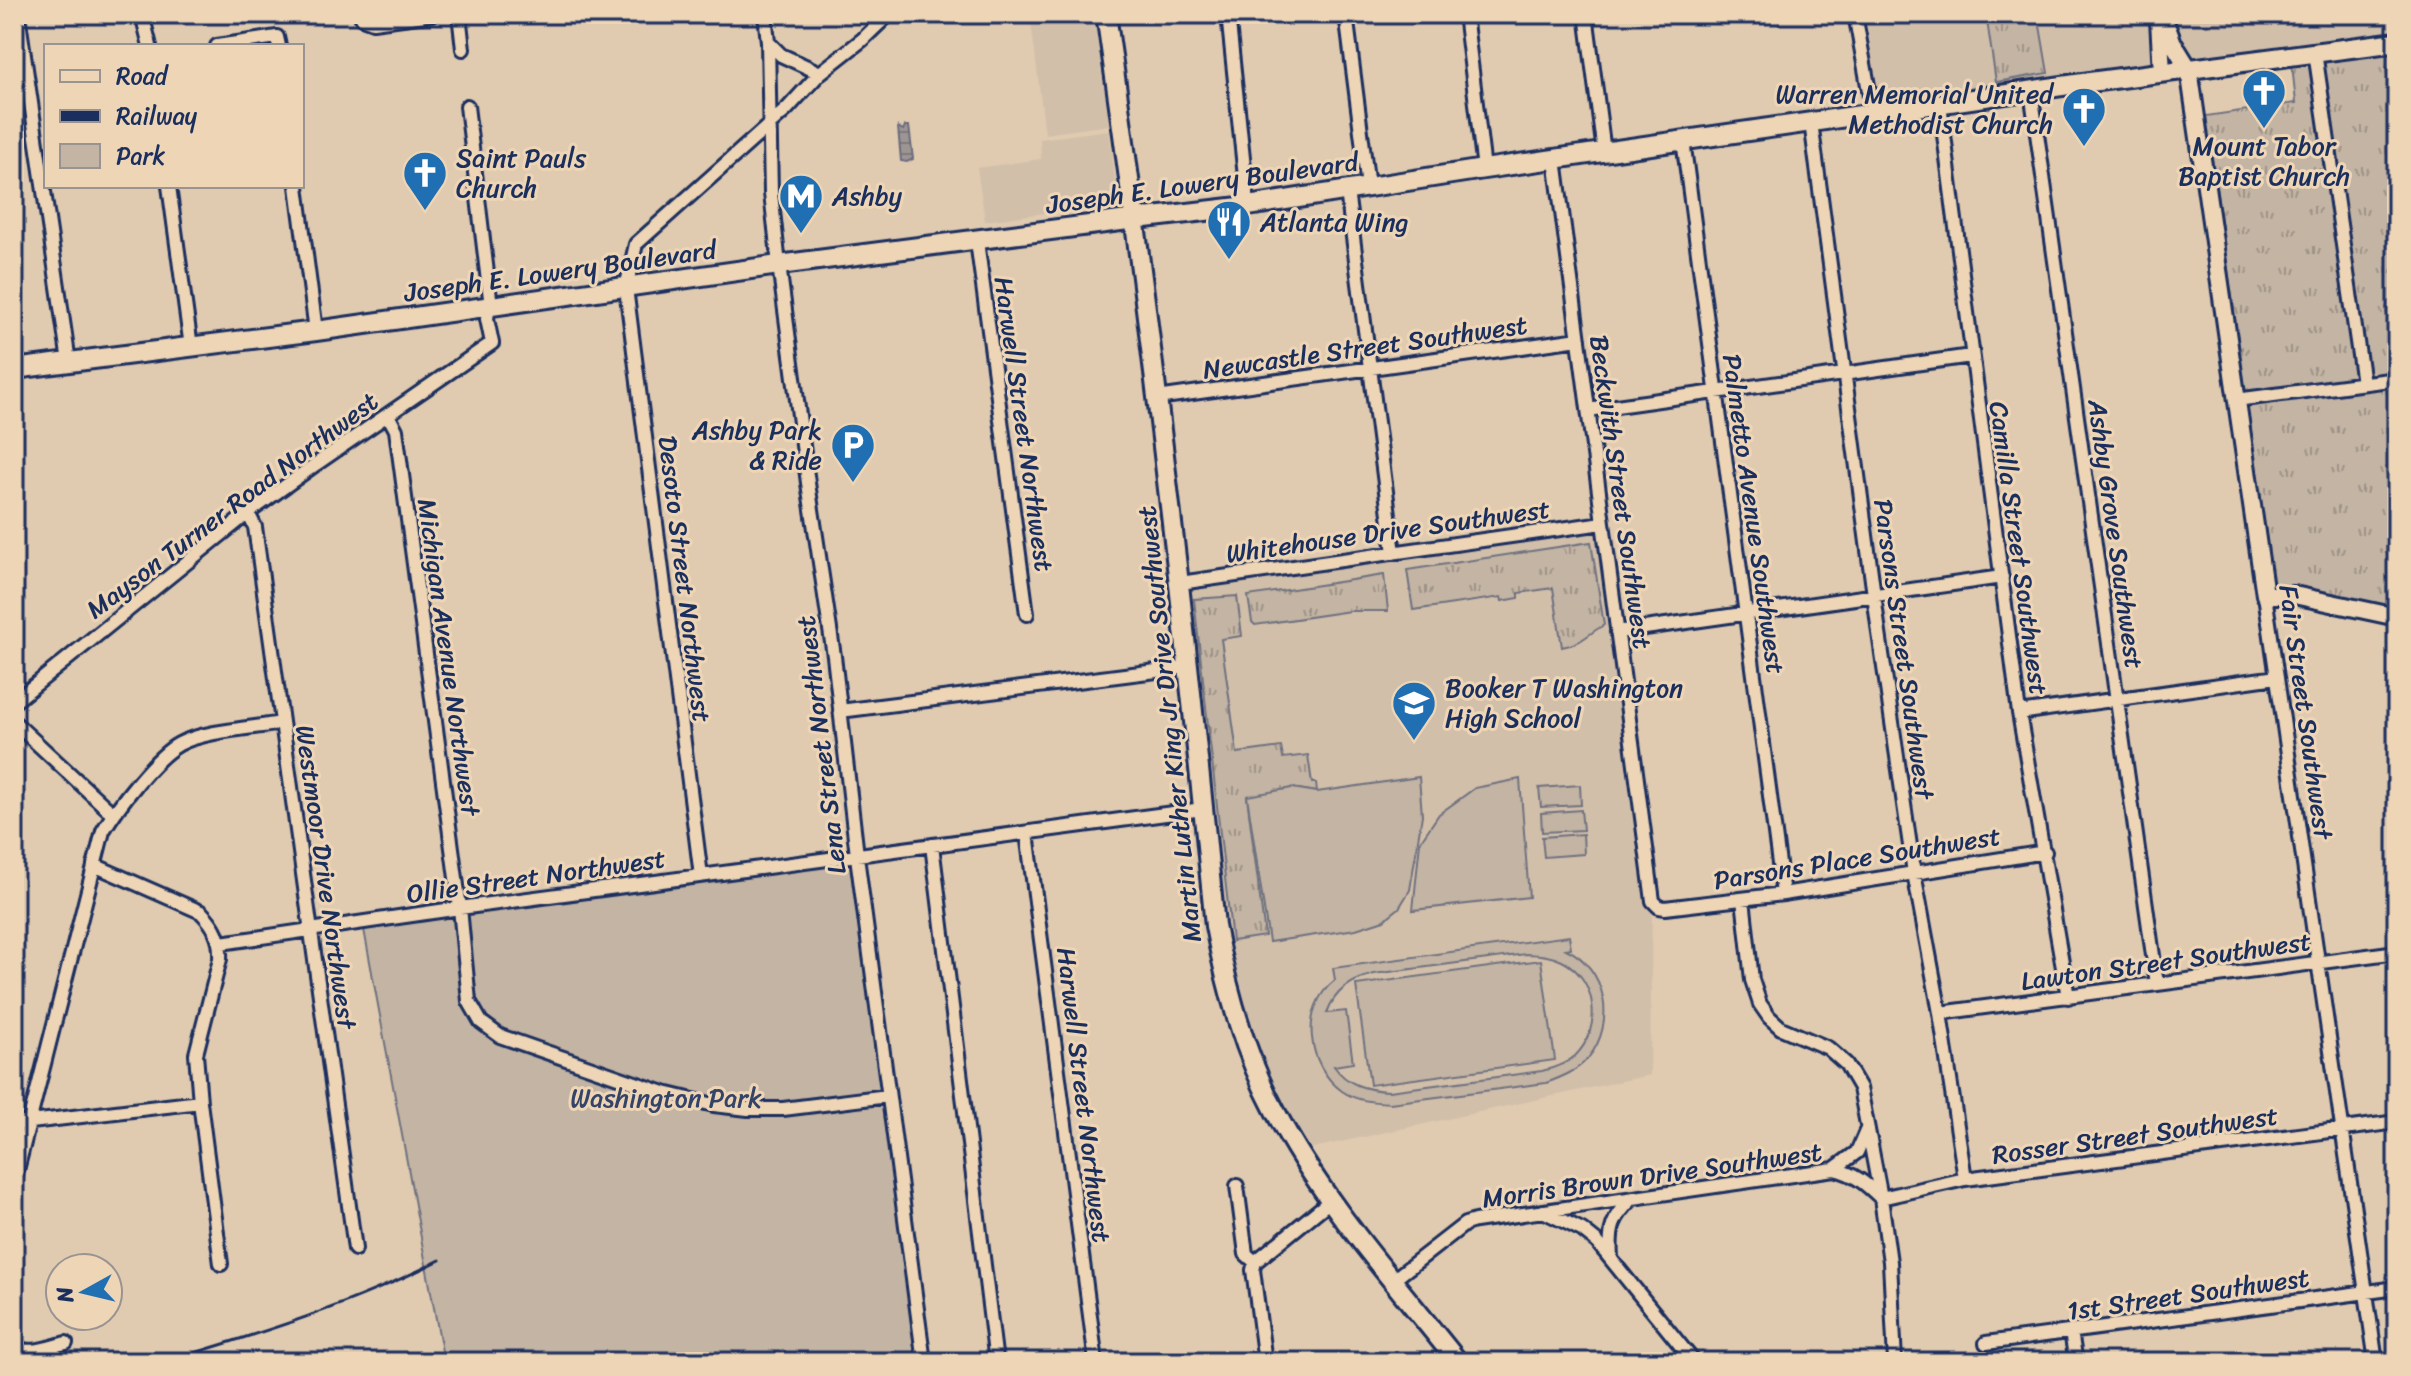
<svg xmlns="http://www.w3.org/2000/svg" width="2411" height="1376" viewBox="0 0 2411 1376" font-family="Sriracha,sans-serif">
  <defs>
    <pattern id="grass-tufts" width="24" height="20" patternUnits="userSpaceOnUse" patternTransform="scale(2)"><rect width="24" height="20" fill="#c3b4a3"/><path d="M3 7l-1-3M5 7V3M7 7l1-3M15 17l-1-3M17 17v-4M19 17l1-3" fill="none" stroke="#9e9388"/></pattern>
    <pattern id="water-rules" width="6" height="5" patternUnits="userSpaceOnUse" patternTransform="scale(2)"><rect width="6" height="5" fill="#9d9594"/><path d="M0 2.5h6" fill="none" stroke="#7f7a7c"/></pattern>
  </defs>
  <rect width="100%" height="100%" fill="#e0cbb0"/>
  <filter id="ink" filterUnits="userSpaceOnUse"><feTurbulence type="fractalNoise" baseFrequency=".0125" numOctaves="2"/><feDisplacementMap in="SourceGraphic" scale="16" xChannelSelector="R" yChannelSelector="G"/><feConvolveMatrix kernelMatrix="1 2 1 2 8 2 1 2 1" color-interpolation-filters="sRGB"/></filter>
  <g filter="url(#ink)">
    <path fill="#d2bfaa" d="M1030,14H1094L1109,125L1045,134Z
      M1855,14H2159L2173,74L1874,111Z
      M2162,14H2397V41L2189,69Z
      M1109,130L1118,203L985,221L977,168L1041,159L1040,139Z
      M1603,523L1652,901L1650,1075L1299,1151L1265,1088L1223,968L1182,582Z"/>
    <path fill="url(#grass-tufts)" stroke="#6f7280" stroke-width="2" d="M1986,14H2038L2048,73L1996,82Z
      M2397,53V615L2273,585L2206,116L2296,103L2292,65Z
      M1591,542L1604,625C1586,635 1583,643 1562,647L1553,588L1519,593V598L1502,601L1501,597L1413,610L1407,570Z
      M1384,575L1388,611H1350L1255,625L1252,622L1248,596Z
      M1237,596L1242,636L1221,639L1237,753L1281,747L1283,758L1308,755L1312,783H1316L1317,792L1292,788L1247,797L1265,936L1232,941L1194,599Z"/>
    <path fill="#c3b4a3" stroke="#6f7280" stroke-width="2" fill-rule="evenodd" d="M1419,777L1422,815L1410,890L1399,908L1384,920L1356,929L1269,942L1247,796L1292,788L1317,792Z
      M1520,779L1529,897L1413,910L1420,842L1439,814L1475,788Z
      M1580,785L1581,805L1541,807L1539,788Z
      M1581,810L1583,830L1542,832L1541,813Z
      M1583,834L1584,854L1544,857L1542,837Z
      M853,854L916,1362H444L363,924Z
      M1569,936L1571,948L1566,949C1607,968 1616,1023 1589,1057C1578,1071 1562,1077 1546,1083L1390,1103C1373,1102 1356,1101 1342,1091C1307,1066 1299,1008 1335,980L1333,968ZM1526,954C1539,955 1550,955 1562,961C1597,978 1603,1029 1575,1056C1566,1064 1554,1068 1542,1071L1389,1091C1366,1090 1347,1085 1334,1066L1353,1063L1346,1011L1327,1013C1335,990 1352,980 1374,974Z
      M1541,960L1555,1060L1370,1085L1356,985Z"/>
    <path fill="url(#water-rules)" stroke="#696c7e" stroke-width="2" d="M905,126H909L913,159L907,162L901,161L898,127L903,130Z"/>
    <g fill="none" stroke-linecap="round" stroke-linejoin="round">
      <g stroke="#1b2f5e" stroke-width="18">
        <path id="minor" d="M18,14L69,362
          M142,14L150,46
          M361,14L362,18L373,22L433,14
          M459,14L463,49
          M765,14L768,42L771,193L779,265L808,483L834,656L858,864L924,1362
          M1228,14L1248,206
          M1346,14L1368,187
          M1465,14L1484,169
          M1586,14L1604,152
          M1855,14L1873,113
          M768,42L781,55L820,73
          M217,46L277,37L279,46
          M2315,52L2363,383
          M2031,91L2157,984
          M1940,104L2019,713L2068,997
          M1811,122L1879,633L1914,873L1940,1013L1965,1179
          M1683,140L1783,894
          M1555,159L1653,901L1659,907L1665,908L1783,894L2045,852
          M169,186L191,347
          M297,186L316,331
          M1347,191L1394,553
          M977,241L1027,614
          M1157,398L1579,339
          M2236,400L2397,379
          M1588,410L1971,356
          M388,415L396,430L460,908L469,1001L481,1022L500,1036L664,1093L714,1105L748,1109H783L888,1096
          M248,513L255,527L355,1249
          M1180,583L1603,523
          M2265,595L2376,1362
          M1617,632L2002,577
          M14,702L248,513L316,464L492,343L487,319L490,298L467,106
          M840,711L1188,667
          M2019,713L2277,677
          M14,722L113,814
          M1027,833L1096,1362
          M932,845L996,1362
          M94,865L201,912C215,926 221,938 220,959L196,1054L200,1102L221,1264
          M701,876L626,288L636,244L787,109L820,73L862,40L889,14
          M1743,899L1752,980L1760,1004L1769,1017L1781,1028L1828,1048L1846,1064L1860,1088L1881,1198L1890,1262L1895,1362
          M221,943L460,908L1203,809
          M1940,1013L2397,952
          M14,1124L200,1102
          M1834,1169L1857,1152L1867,1129
          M14,1182L103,831C117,807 155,757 179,744C203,731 254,728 282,723
          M1237,1186L1246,1254L1255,1262
          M1543,1211L1582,1230L1597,1242L1694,1362
          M1611,1257C1609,1229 1612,1218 1633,1198
          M1393,1280L1465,1224L1475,1221L1834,1169C1855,1174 1865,1183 1881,1198L1965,1179L2397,1122
          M2071,1332L2076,1362
          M1986,1343L2397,1288
          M14,1347C30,1356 49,1347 66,1343
          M1265,1362L1253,1270L1255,1262L1330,1201"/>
      </g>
      <g stroke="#1b2f5e" stroke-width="22">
        <path id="tertiary" d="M2162,14L2173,43L2189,69L2265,595H2294L2397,617
          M2159,20L2162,73"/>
      </g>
      <g stroke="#1b2f5e" stroke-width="24">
        <path id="secondary" d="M1106,14C1150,317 1185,621 1215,926C1227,990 1244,1053 1275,1111C1323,1203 1394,1281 1458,1362
          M14,369L316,331L779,265L1136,219L1248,206L1484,169L2090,82L2397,42"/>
      </g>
      <use href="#minor" stroke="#edd5b5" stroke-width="12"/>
      <use href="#tertiary" stroke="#edd5b5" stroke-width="16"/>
      <use href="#secondary" stroke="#edd5b5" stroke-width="18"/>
      <path stroke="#1b2f5e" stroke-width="3" d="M164,1362C259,1334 352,1305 440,1260"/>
    </g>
  </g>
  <defs>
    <g id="church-pin" transform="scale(2.3)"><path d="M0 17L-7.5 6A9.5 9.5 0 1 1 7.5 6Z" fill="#1f6fb2" stroke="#edd5b5"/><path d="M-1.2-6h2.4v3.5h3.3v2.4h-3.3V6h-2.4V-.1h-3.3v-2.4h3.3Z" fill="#fff"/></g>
    <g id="metro-pin" transform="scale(2.3)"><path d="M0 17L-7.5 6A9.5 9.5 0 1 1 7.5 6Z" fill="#1f6fb2" stroke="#edd5b5"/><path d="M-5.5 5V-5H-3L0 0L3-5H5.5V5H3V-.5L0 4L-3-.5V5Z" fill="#fff"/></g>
    <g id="restaurant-pin" transform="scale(2.3)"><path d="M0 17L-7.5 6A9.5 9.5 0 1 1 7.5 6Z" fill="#1f6fb2" stroke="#edd5b5"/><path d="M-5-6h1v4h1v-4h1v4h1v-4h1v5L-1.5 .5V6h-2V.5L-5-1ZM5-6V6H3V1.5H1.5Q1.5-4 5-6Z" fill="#fff"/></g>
    <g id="parking-pin" transform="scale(2.3)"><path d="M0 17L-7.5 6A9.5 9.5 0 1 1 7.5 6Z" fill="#1f6fb2" stroke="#edd5b5"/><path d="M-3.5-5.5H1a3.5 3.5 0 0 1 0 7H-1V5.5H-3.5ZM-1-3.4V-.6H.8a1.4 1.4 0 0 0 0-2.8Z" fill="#fff"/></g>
    <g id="school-pin" transform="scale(2.3)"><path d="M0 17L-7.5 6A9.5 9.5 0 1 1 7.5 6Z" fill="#1f6fb2" stroke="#edd5b5"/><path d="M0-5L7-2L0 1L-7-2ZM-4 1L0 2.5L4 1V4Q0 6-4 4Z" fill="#fff"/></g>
  </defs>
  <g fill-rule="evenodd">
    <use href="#church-pin" x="2264" y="91"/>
    <use href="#church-pin" x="2084" y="109"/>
    <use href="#church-pin" x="425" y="173"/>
    <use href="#metro-pin" x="801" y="196"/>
    <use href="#restaurant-pin" x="1229" y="222"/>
    <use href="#parking-pin" x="853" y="445"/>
    <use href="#school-pin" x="1414" y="703"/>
  </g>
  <g text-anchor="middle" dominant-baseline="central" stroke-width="6" stroke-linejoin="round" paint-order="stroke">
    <g font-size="26" fill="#1b2f5e" stroke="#edd5b5" text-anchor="start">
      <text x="2053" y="94" text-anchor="end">Warren Memorial United<tspan x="2053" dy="30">Methodist Church</tspan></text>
      <text x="2264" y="146" text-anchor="middle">Mount Tabor<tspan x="2264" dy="30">Baptist Church</tspan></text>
      <text x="456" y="158">Saint Pauls<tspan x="456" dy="30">Church</tspan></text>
      <text x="832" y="196">Ashby</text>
      <text x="1260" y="222">Atlanta Wing</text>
      <text x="822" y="430" text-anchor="end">Ashby Park<tspan x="822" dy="30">&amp; Ride</tspan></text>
      <text x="1445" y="688">Booker T Washington<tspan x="1445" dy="30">High School</tspan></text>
    </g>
    <g font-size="26" fill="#1b2f5e" stroke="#edd5b5">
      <text transform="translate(1202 183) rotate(-8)">Joseph E. Lowery Boulevard</text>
      <text transform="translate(560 271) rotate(-8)">Joseph E. Lowery Boulevard</text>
      <text transform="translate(1365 347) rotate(-8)">Newcastle Street Southwest</text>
      <text transform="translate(1024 424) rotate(82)">Harwell Street Northwest</text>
      <text transform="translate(1621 492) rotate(82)">Beckwith Street Southwest</text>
      <text transform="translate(232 505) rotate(-37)">Mayson Turner Road Northwest</text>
      <text transform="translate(1754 514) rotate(82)">Palmetto Avenue Southwest</text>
      <text transform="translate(1388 531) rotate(-8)">Whitehouse Drive Southwest</text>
      <text transform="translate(2116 534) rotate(82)">Ashby Grove Southwest</text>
      <text transform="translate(2019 548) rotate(82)">Camilla Street Southwest</text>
      <text transform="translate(685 579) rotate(83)">Desoto Street Northwest</text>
      <text transform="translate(1904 649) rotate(82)">Parsons Street Southwest</text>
      <text transform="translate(449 657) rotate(82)">Michigan Avenue Northwest</text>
      <text transform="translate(2306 712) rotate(82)">Fair Street Southwest</text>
      <text transform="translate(1169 724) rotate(-96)">Martin Luther King Jr Drive Southwest</text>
      <text transform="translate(821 745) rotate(-97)">Lena Street Northwest</text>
      <text transform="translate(1857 858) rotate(-9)">Parsons Place Southwest</text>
      <text transform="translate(536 876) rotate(-8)">Ollie Street Northwest</text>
      <text transform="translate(326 877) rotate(82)">Westmoor Drive Northwest</text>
      <text transform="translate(2166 961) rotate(-8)">Lawton Street Southwest</text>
      <text transform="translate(1084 1095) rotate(83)">Harwell Street Northwest</text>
      <text transform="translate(2135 1135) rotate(-8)">Rosser Street Southwest</text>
      <text transform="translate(1652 1175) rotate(-8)">Morris Brown Drive Southwest</text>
      <text transform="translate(2188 1294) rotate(-8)">1st Street Southwest</text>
    </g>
    <g font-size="26" fill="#344368" stroke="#edd5b5">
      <text x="666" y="1098">Washington Park</text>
    </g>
  </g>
  <rect width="2411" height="1376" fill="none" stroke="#edd5b5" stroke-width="48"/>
  <rect x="24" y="24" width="2363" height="1328" fill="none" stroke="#1b2f5e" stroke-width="3" filter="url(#ink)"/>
  <rect x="44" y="44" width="260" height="144" fill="#edd5b5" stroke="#999392" stroke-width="2"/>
  <rect x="60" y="70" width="40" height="12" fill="#edd5b5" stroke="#999392" stroke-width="2"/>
  <text x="116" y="84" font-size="24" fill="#1b2f5e">Road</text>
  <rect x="60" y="110" width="40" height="12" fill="#1b2f5e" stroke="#999392" stroke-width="2"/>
  <text x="116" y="124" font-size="24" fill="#1b2f5e">Railway</text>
  <rect x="60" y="144" width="40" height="24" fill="#c3b4a3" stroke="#999392" stroke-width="2"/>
  <text x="116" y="164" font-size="24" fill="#1b2f5e">Park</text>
  <g transform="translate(84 1292) rotate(262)"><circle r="38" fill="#edd5b5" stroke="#999392" stroke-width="2"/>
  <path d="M0-6L14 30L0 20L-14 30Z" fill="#1f6fb2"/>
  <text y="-12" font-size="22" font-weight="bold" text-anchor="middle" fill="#1b2f5e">N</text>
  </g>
</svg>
